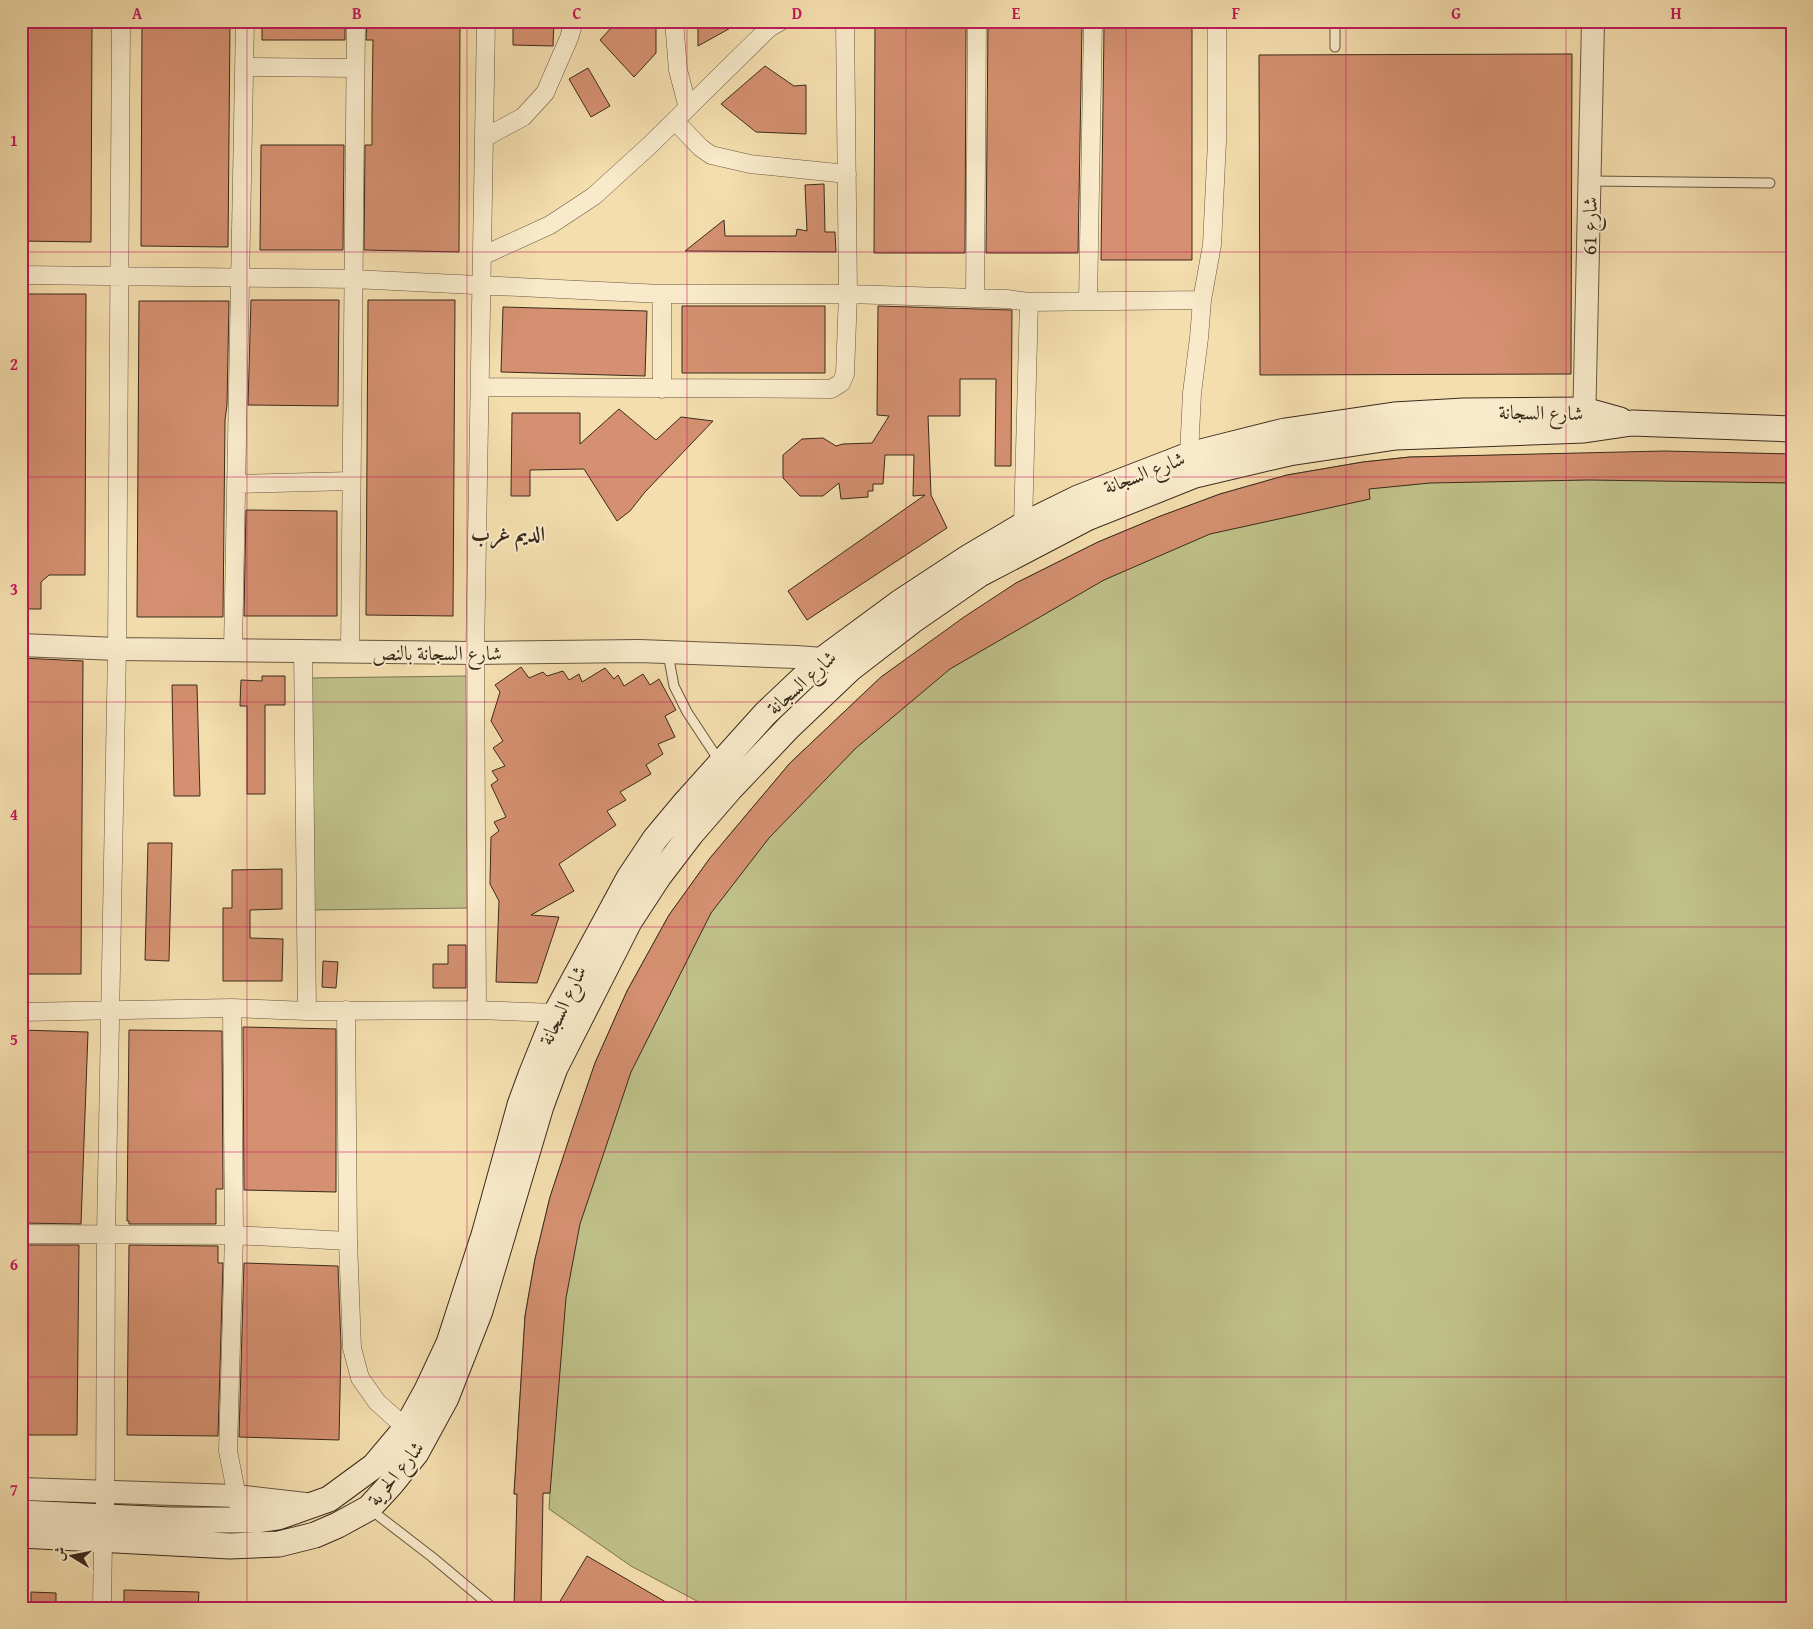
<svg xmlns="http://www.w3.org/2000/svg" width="1813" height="1629" viewBox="0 0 1813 1629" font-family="'Gentium Book Plus',Amiri,serif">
  <rect width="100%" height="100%" fill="#f4deae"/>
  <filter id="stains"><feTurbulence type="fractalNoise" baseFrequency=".004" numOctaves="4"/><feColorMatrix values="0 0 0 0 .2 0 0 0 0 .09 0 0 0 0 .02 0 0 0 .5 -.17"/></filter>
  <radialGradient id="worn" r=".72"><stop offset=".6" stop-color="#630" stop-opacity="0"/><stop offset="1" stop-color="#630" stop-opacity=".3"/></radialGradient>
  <path fill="#bfc088" stroke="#7d7552" d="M1562,454H1792V1608H710L631,1566L549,1509L550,1493L514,1494L525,1316L535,1259L550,1197L595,1063L627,991L669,915L710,858L790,763L881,677L1016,583L1098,542L1158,517L1220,494L1287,475L1363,462L1410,457Z
    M468,676L471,908L310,910L308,678Z"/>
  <path fill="#d49070" stroke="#3b2a1c" d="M21,21H92L91,242L21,241Z
    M142,21H230L228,247L141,246Z
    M262,21H345V40H262Z
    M367,21H460L459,252L364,250L365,145H372V111L373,40H366Z
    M513,21H554L553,46L513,45Z
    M611,21H656V53L634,77L600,40L611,28Z
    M698,21H743L698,46Z
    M875,21H966L965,253H874Z
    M988,21H1078V27H1082L1078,253H986Z
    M1192,26V260H1101L1104,27Z
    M1572,54L1571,374L1260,375L1259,55Z
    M765,66L794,86L806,85V134L756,132L721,104Z
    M588,68L610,106L591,117L569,79Z
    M261,145H344L343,250H260Z
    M824,184L825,232H835L836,252L685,251L724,220L725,236H796L797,229L807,231L805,185Z
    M21,294H86L85,575H49L41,582V609H21Z
    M251,300H339L338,406L248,405Z
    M368,300H455L453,616L366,615Z
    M139,301H229L227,405L225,420L223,617H137Z
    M682,306H825V373H682Z
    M878,306L1012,310L1011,466H995L996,379H960V416H928L931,495L947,528L807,620L788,591L925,495L913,496L914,455H885L883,484H873V491H868V497L841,499L839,483L823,496H800L783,478V455L802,439L823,438L836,446L843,444L872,443L889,416L877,415Z
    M503,307L647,311L645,376L501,372Z
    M619,409L656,440L681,417L713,421L645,492L630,511L617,521L584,469L530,470V496H511L512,413H580V444Z
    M1664,451L1792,454V483L1589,480L1430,483L1369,489L1370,499L1210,534L1104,580L950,669L856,748L769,838L711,913L631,1072L580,1224L566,1298L550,1493H543L541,1608H514L517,1494H514L525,1316L535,1259L550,1197L572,1130L595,1063L627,991L669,915L710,858L790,763L881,677L964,617L1016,583L1098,542L1158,517L1220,494L1287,475L1363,462L1410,457Z
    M246,510L337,511V616H244Z
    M21,658L83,661L81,974H21Z
    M521,667L529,678L543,672L547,676L563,671L569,680L579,674L582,682L605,668L614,679L618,675L624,686L643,674L650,685L659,679L676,710L665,716L675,737L658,744L663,754L646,765L651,774L620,792L626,800L607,811L616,825L559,864L574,891L531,915L559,917L537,983L496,982L499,901L490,884L491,837L499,831L494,822L506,817L491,785L498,780L492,771L505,766L493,748L503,741L491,721L500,692L495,685Z
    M262,676H285V705H265V794H247V706H240L241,680L262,681Z
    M172,685H197L200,796H174Z
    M148,843H172L169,961L145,960Z
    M282,869V909L250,910V938L283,939L282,981H223V908H232V870Z
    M448,945H466V988H433V964H448Z
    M323,961L338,962L336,988L322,987Z
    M243,1027L336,1029V1192L244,1190Z
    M21,1030L88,1032L81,1224L21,1223Z
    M129,1030L222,1031L223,1189H216V1224H129V1221H127Z
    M21,1245H79L77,1435H21Z
    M129,1245L218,1246V1263H223L218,1436L127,1435Z
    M244,1263L338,1266L341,1345L339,1440L239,1437Z
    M587,1556L676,1608H556Z
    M124,1590L199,1592L198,1608H124Z
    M31,1592L56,1593V1608H31Z"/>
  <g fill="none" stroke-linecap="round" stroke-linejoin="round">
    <g stroke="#695740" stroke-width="11">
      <path id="service" d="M1335,21V47
        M1590,181L1770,183
        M668,654L674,686L687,712L720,762
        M371,1510L432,1557L493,1608"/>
    </g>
    <g stroke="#695740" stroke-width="19">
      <path id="minor" d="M674,21L678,70L688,108
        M244,67L355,68
        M675,121L701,148L711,155L750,164L847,174
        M484,138L523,117L545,93L569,38L574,21
        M482,256L550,225L594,196L650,145L769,28L781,21
        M21,275L353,279L662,294H848L1007,299L1029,302L1202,300
        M975,298L977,21
        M1088,301L1093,21
        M480,387L831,389L841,383L845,374L848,294L845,21
        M662,389V294
        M1189,455L1192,393L1199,338L1202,300L1212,245L1217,141V21
        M237,484L351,481
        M1023,525L1029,302
        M233,650L245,21
        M303,650L307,1011
        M350,651L356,21
        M232,1008L234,1235L228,1451L239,1507
        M346,1010L348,1241L352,1348L360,1378L377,1402L406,1428
        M477,1010L475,653L486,21
        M21,1012L232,1008L307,1011L477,1010L556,1013
        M21,1234L234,1235L348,1241
        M105,1517L106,1234L117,649L121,21
        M102,1608L103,1540"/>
    </g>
    <g stroke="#695740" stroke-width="24">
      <path id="tertiary" d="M1584,429L1593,21
        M21,645L117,649L475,653L639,651L796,657L823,659L836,663
        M21,1489L236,1496L314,1505"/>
    </g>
    <g stroke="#3b2a1c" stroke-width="27">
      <path id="secondary" d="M21,1513L171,1520H258L278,1517L329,1499L374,1466L406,1428L427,1390L449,1343L484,1235L520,1105L531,1075L556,1013L629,878L655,839L685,803L765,714L823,659L899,603L969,557L1023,525L1078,498L1189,455L1285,431L1394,415L1464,411L1584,410L1620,420
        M21,1535L230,1546L279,1544L315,1535L338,1525L369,1508L392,1483L416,1453L446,1398L480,1311L541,1106L555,1068L629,922L659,876L691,834L730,789L789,727L851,668L912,621L980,574L1087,518L1195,475L1289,453L1396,437L1584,430L1632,423L1792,429"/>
    </g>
    <use href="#service" stroke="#f8eaca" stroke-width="9"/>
    <use href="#minor" stroke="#f8eaca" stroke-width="18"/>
    <use href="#tertiary" stroke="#f8eaca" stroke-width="22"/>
    <use href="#secondary" stroke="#f8eaca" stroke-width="25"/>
  </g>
  <path fill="none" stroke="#c2185b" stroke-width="1" stroke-opacity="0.55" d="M247,21V1608M467,21V1608M687,21V1608M906,21V1608M1126,21V1608M1346,21V1608M1566,21V1608M21,252H1792M21,477H1792M21,702H1792M21,927H1792M21,1152H1792M21,1377H1792"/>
  <g text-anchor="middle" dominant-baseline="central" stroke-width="4" stroke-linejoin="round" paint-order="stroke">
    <g font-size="20" fill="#3b2a1c" stroke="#f8eaca">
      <text transform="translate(1589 226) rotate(-89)">شارع 61</text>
      <text transform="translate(1541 412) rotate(1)">شارع السجانة</text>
      <text transform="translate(1144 472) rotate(-21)">شارع السجانة</text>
      <text x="437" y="652">شارع السجانة بالنص</text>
      <text transform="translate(801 682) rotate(-42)">شارع السجانة</text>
      <text transform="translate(562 1005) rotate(-65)">شارع السجانة</text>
      <text transform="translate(395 1473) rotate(-51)">شارع الحرية</text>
    </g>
    <g font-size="21" font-weight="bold" fill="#3b2a1c" stroke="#f8eaca">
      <text x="508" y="533">الديم غرب</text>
    </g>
  </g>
  <rect width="1813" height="1629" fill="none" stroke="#f4deae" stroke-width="55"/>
  <g transform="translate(72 1556) rotate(280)" stroke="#f8eaca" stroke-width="4" paint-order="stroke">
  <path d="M0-4L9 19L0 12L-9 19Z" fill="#3b2a1c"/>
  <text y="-8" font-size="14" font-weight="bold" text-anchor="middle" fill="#3b2a1c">ش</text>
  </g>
  <rect x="28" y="28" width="1758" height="1574" fill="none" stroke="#c2185b" stroke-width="2"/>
  <g font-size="16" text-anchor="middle" font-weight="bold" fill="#c2185b">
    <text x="137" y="19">A</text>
    <text x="357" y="19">B</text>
    <text x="577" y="19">C</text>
    <text x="797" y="19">D</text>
    <text x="1016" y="19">E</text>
    <text x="1236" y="19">F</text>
    <text x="1456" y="19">G</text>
    <text x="1676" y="19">H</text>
    <text x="14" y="146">1</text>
    <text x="14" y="370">2</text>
    <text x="14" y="595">3</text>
    <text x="14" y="820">4</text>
    <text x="14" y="1045">5</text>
    <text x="14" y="1270">6</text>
    <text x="14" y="1495">7</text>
  </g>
  <rect width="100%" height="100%" filter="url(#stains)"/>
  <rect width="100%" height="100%" fill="url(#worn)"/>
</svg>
